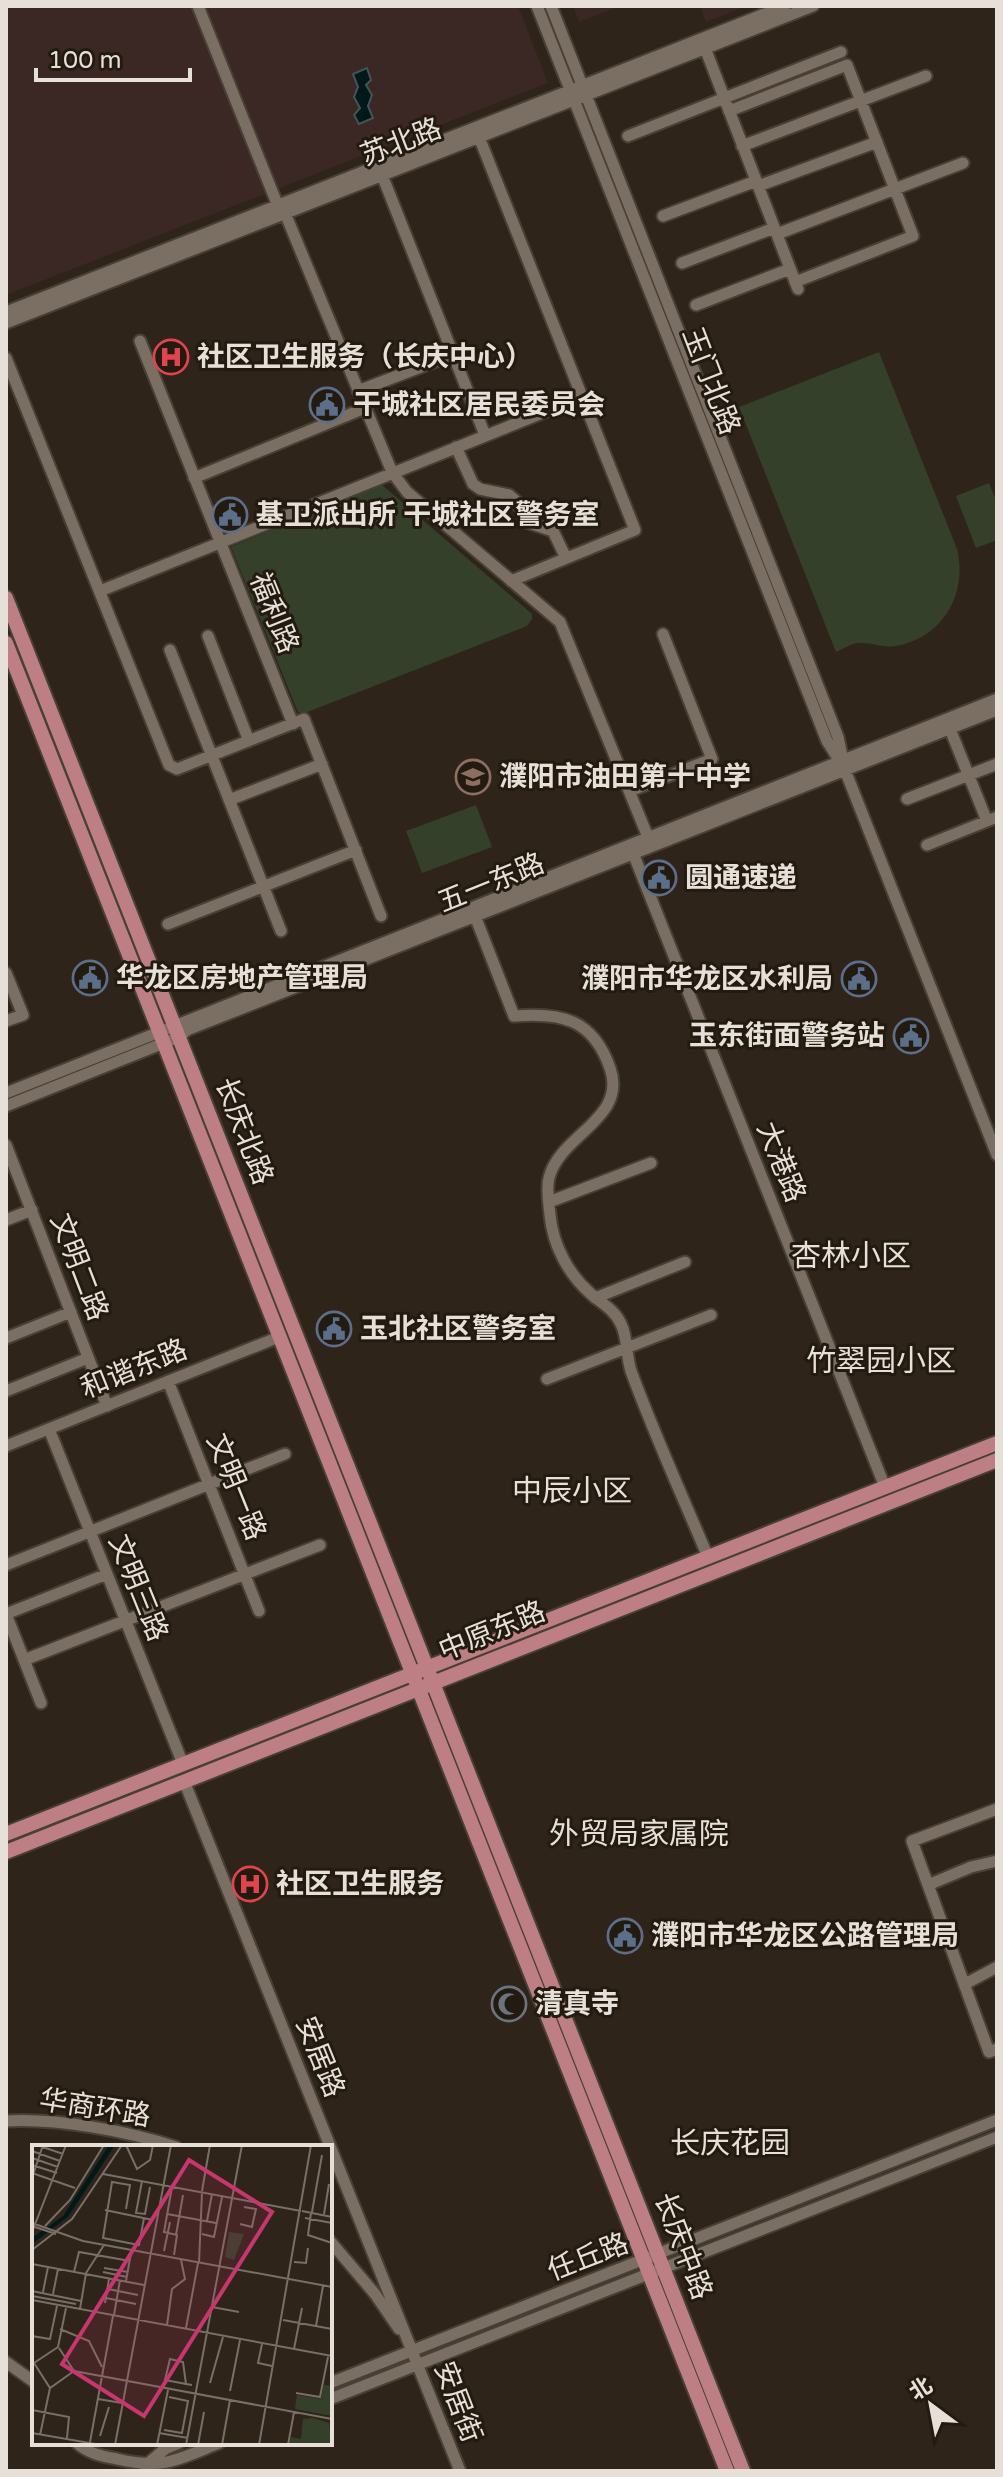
<svg xmlns="http://www.w3.org/2000/svg" width="1003" height="2477" viewBox="0 0 1003 2477" font-family="'Varela Round','Noto Sans SC',sans-serif">
  <rect width="100%" height="100%" fill="#2e2419"/>
  <path fill="#3b2824" d="M6,6H518L548,83L6,295Z
    M573,6H620L579,22Z
    M700,6H746L706,22Z"/>
  <path fill="#35402b" d="M879,352L957,549C968,593 943,638 896,646C882,648 871,642 859,643C852,643 843,649 836,652L739,407Z
    M989,483L997,503V540L976,548L956,496Z
    M381,484L532,614V619L527,626L305,713L298,712L231,547Z
    M476,805L492,847L422,873L406,831Z"/>
  <path fill="#001a1c" stroke="#455555" stroke-width="2" d="M367,68L371,80L366,85L372,95L368,106L373,118L359,124L354,115L360,108L354,97L358,87L353,74Z"/>
  <g fill="none" stroke-linecap="round" stroke-linejoin="round">
    <g stroke="#484037" stroke-width="15">
      <path id="minor" d="M198,6L278,206
        M537,6L827,741L841,763
        M551,6L838,737L845,770L997,1155
        M705,48L798,289
        M729,111L847,65L913,236L795,282
        M628,136L841,52
        M479,137L635,530L511,581
        M742,146L926,76
        M382,175L485,435
        M758,186L877,142
        M285,213L392,472L407,492L560,622L650,842
        M663,216L756,181
        M777,234L963,163
        M682,263L774,228
        M696,305L790,269
        M6,312L785,6
        M6,323L813,6
        M140,341L293,724
        M6,358L169,765L177,769L304,719L381,916
        M358,391L452,355
        M456,447L473,484L480,489L509,495L516,501L529,523L553,531L566,558
        M194,478L365,408
        M100,591L582,397
        M208,636L249,741
        M170,650L281,931
        M950,729L987,821
        M630,791L712,759L663,634
        M907,799L997,764
        M229,800L322,764
        M927,845L997,817
        M633,853L885,1487
        M475,916L514,1016C561,1012 593,1019 610,1068C628,1119 559,1135 549,1178C546,1189 549,1204 550,1215C553,1245 568,1274 591,1294C601,1303 615,1310 621,1324C628,1338 626,1356 631,1371C654,1434 682,1495 708,1557
        M168,924L356,850
        M6,973L23,1015L6,1021
        M6,1093L997,699
        M6,1106L179,1037L187,1030L997,710
        M6,1145L107,1406
        M549,1202L651,1163
        M6,1220L32,1210
        M595,1298L685,1262
        M6,1338L71,1312
        M547,1379L711,1315
        M168,1381L259,1611
        M6,1391L88,1358
        M49,1429L183,1764
        M6,1446L279,1337
        M6,1565L285,1454
        M24,1660L320,1545
        M41,1703L6,1614L107,1574
        M184,1781L460,2471
        M997,1809L912,1841L989,2052L997,2049
        M928,1885L971,1867L997,1861
        M965,1984L997,1967
        M6,2121C56,2118 128,2131 176,2147
        M330,2241L375,2294L399,2329
        M6,2362L34,2382
        M330,2383L997,2120
        M330,2399L997,2137
        M77,2443C89,2454 102,2456 117,2459C163,2470 177,2460 219,2443
        M144,2467L165,2449L179,2443"/>
    </g>
    <g stroke="#484037" stroke-width="18">
      <path id="major" d="M6,598L743,2471
        M6,643L727,2471
        M6,1834L997,1443
        M6,1852L997,1460"/>
    </g>
    <use href="#minor" stroke="#7a6f62" stroke-width="11"/>
    <use href="#major" stroke="#bd7f83" stroke-width="14"/>
  </g>
  <defs>
    <g id="hospital-ring" transform="scale(1.8)"><circle r="9.5" fill="#241b10" stroke="#e0444e" stroke-width="1.5"/><path d="M-5-5h3v3.5h4V-5h3V5h-3V1.5h-4V5h-3Z" fill="#e0444e"/></g>
    <g id="civic-ring" transform="scale(1.8)"><circle r="9.5" fill="#241b10" stroke="#5c6f8a" stroke-width="1.5"/><path d="M-.6-6.5H3V-4.5H.6V-3L4-1V1h2V6H-6V1h2V-1L-.6-3ZM-1.2 2.5V6h2.4V2.5Z" fill="#5c6f8a"/></g>
    <g id="school-ring" transform="scale(1.8)"><circle r="9.5" fill="#241b10" stroke="#8d6e63" stroke-width="1.5"/><path d="M0-5L7-2L0 1L-7-2ZM-4 1L0 2.5L4 1V4Q0 6-4 4Z" fill="#8d6e63"/></g>
    <g id="mosque-ring" transform="scale(1.8)"><circle r="9.5" fill="#241b10" stroke="#6b7280" stroke-width="1.5"/><path d="M3.5-4.9A6 6 0 1 0 3.5 4.9A5 5 0 1 1 3.5-4.9Z" fill="#6b7280"/></g>
  </defs>
  <g fill-rule="evenodd">
    <use href="#hospital-ring" x="171" y="357"/>
    <use href="#civic-ring" x="327" y="405"/>
    <use href="#civic-ring" x="230" y="515"/>
    <use href="#school-ring" x="473" y="777"/>
    <use href="#civic-ring" x="659" y="878"/>
    <use href="#civic-ring" x="90" y="978"/>
    <use href="#civic-ring" x="859" y="979"/>
    <use href="#civic-ring" x="911" y="1036"/>
    <use href="#civic-ring" x="334" y="1329"/>
    <use href="#hospital-ring" x="250" y="1884"/>
    <use href="#civic-ring" x="625" y="1936"/>
    <use href="#mosque-ring" x="509" y="2004"/>
  </g>
  <g text-anchor="middle" dominant-baseline="central" stroke-width="6" stroke-linejoin="round" paint-order="stroke">
    <g font-size="28" fill="#e6e0d9" stroke="#241b10">
      <text transform="translate(401 142) rotate(-21)">苏北路</text>
      <text transform="translate(711 381) rotate(69)">玉门北路</text>
      <text transform="translate(274 613) rotate(68)">福利路</text>
      <text transform="translate(491 883) rotate(-22)">五一东路</text>
      <text transform="translate(244 1131) rotate(69)">长庆北路</text>
      <text transform="translate(781 1162) rotate(68)">大港路</text>
      <text transform="translate(79 1267) rotate(69)">文明二路</text>
      <text transform="translate(134 1369) rotate(-22)">和谐东路</text>
      <text transform="translate(236 1487) rotate(68)">文明一路</text>
      <text transform="translate(138 1588) rotate(68)">文明三路</text>
      <text transform="translate(492 1631) rotate(-22)">中原东路</text>
      <text transform="translate(320 2057) rotate(68)">安居路</text>
      <text transform="translate(95 2108) rotate(9)">华商环路</text>
      <text transform="translate(683 2246) rotate(69)">长庆中路</text>
      <text transform="translate(588 2257) rotate(-21)">任丘路</text>
      <text transform="translate(458 2402) rotate(69)">安居街</text>
    </g>
    <g font-size="28" font-weight="bold" fill="#e6e0d9" stroke="#241b10" text-anchor="start">
      <text x="197" y="357">社区卫生服务（长庆中心）</text>
      <text x="353" y="405">干城社区居民委员会</text>
      <text x="256" y="515">基卫派出所 干城社区警务室</text>
      <text x="499" y="777">濮阳市油田第十中学</text>
      <text x="685" y="878">圆通速递</text>
      <text x="116" y="978">华龙区房地产管理局</text>
      <text x="833" y="979" text-anchor="end">濮阳市华龙区水利局</text>
      <text x="885" y="1036" text-anchor="end">玉东街面警务站</text>
      <text x="360" y="1329">玉北社区警务室</text>
      <text x="276" y="1884">社区卫生服务</text>
      <text x="651" y="1936">濮阳市华龙区公路管理局</text>
      <text x="535" y="2004">清真寺</text>
    </g>
    <g font-size="30" fill="#e6e0d9" stroke="#241b10">
      <text x="851" y="1256">杏林小区</text>
      <text x="881" y="1361">竹翠园小区</text>
      <text x="572" y="1491">中辰小区</text>
      <text x="639" y="1834">外贸局家属院</text>
      <text x="730" y="2143">长庆花园</text>
    </g>
  </g>
  <g transform="translate(32 2145)">
    <rect width="300" height="300" fill="#2e2419"/>
    <path d="M197,87L212,89L202,115L193,112ZM292,240L300,241V271L263,264L265,250L289,254ZM281,273L297,278L300,300H257L259,292L269,294L271,274Z" fill="#35402b"/>
    <path d="M77,0H83L36,72L0,99V93L31,71Z" fill="#001a1c"/>
    <path fill="none" stroke="#786f66" stroke-width="2" d="M5,0L31,9M94,0L105,24L118,15L121,0M0,6L28,16M0,13L26,22M0,20L25,28M0,28L43,43M71,29L269,66M0,33L11,0M110,36L104,68L113,69L118,42M140,42L132,87L145,90L142,110M170,46L178,0M94,64L98,40L80,37L71,93L107,100L112,73M73,65L121,75M270,66L300,72M280,67L290,10M279,68L276,90L300,98M135,69L184,78M292,69L297,39M273,73L300,78M175,76L180,49M0,78L51,96L300,142M208,79L220,82L221,77L224,64L212,62M0,81L24,89M13,81L38,55L72,0M0,87L34,0M170,89L182,92L190,52M144,90L151,50M0,105L40,74L90,0M132,106L138,77M262,117L274,118L276,103M167,118L170,47M0,119L112,140M72,123L96,127M42,127L47,107L98,116M71,127L95,132M94,136L99,108M76,144L106,150M0,146L49,156M11,147L16,122M21,149L26,124M0,151L44,159M74,153L104,159M0,155L300,211M73,158L77,134M180,162L207,167M48,164L54,128L72,100M82,170L88,135M251,175L300,184M135,180L140,144L153,134L149,115M284,181L291,141M154,183L166,118M28,184L57,196L70,222M0,191L18,194L25,161M230,199L226,218L240,221M27,203L42,226M262,204L270,163M2,218L26,202L34,163M2,218L18,243L42,226M42,226L300,274M178,238L191,192M154,239L151,217L138,214L133,235L154,239L160,240M198,246L208,195M264,248L288,252L296,212M66,254L90,258M0,265L37,272L35,293M132,285L150,288L156,256L137,252M0,288L69,300M127,288L156,293M8,290L18,243M68,291L77,262M58,297L81,171M83,300L139,0M125,300L136,245M154,300L210,0M166,300L172,267M190,300L198,255M227,300L279,0M256,300L262,267"/>
    <path fill="#c7366e" fill-opacity="0.15" stroke="#c7366e" stroke-width="4" d="M157,15L240,67L112,271L30,219Z"/>
    <rect width="300" height="300" fill="none" stroke="#e6e0d9" stroke-width="4"/>
  </g>
  <rect width="1003" height="2477" fill="none" stroke="#e6e0d9" stroke-width="16"/>
  <g transform="translate(931 2405) rotate(328)" stroke="#241b10" stroke-width="6" paint-order="stroke">
  <path d="M0-6L14 30L0 20L-14 30Z" fill="#e6e0d9"/>
  <text y="-12" font-size="22" font-weight="bold" text-anchor="middle" fill="#e6e0d9">北</text>
  </g>
  <path d="M36 68v12h154v-12" fill="none" stroke="#e6e0d9" stroke-width="4"/>
  <text x="48" y="68" font-size="24" fill="#e6e0d9" stroke="#241b10" stroke-width="6" paint-order="stroke">100 m</text>
</svg>
